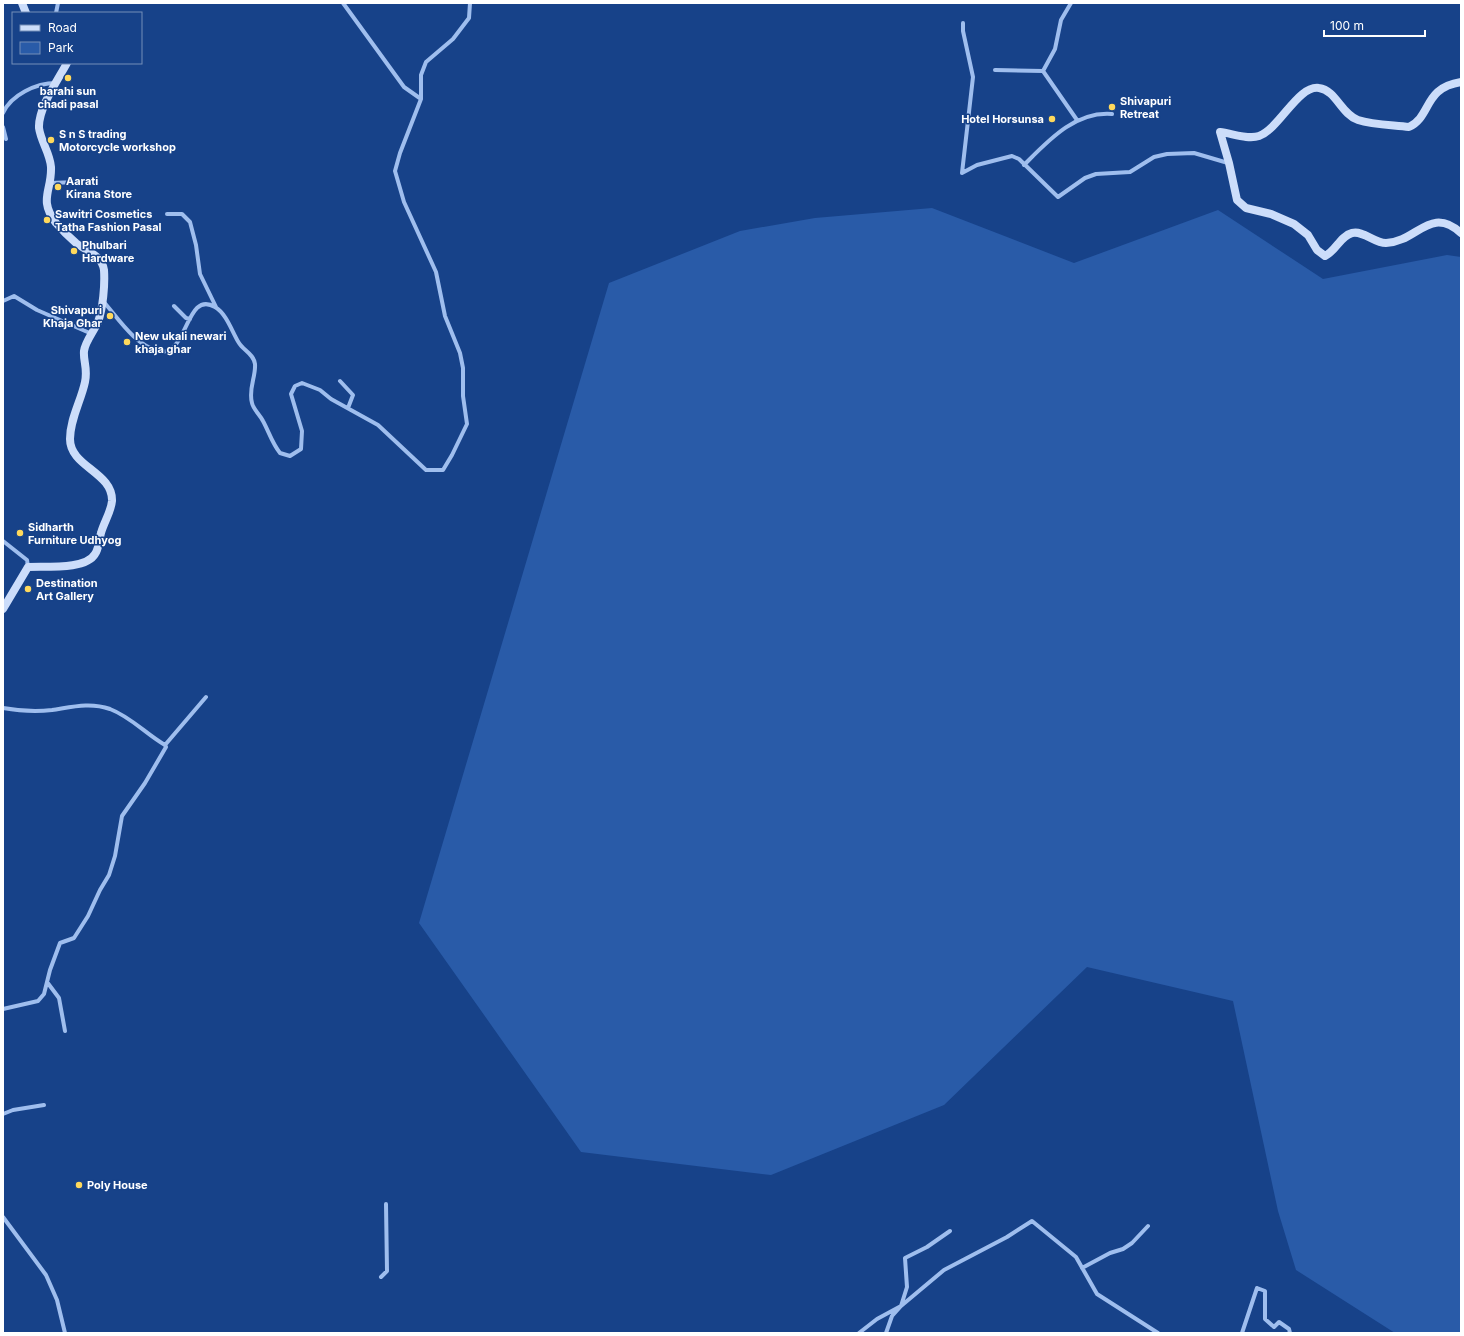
<svg xmlns="http://www.w3.org/2000/svg" width="1464" height="1336" viewBox="0 0 1464 1336" font-family="Inter,sans-serif">
  <rect width="100%" height="100%" fill="#174289"/>
  <path fill="#295ba8" d="M932,208L1074,263L1218,210L1323,279L1447,255L1461,257V1333H1395L1296,1270L1278,1211L1233,1001L1087,967L944,1105L771,1175L581,1152L419,923L609,283L740,231L815,218Z"/>
  <g fill="none" stroke-linecap="round" stroke-linejoin="round">
    <path stroke="#9fbeee" stroke-width="4" d="M343,3L404,87L421,99
      M1071,3L1061,20L1055,49L1043,71L1077,120
      M56,13L58,3
      M963,23V31L973,77L962,173L977,165L1012,156L1019,159L1058,197L1085,178L1096,174L1130,172L1154,157L1167,154L1194,153L1228,163
      M995,70L1043,71
      M3,113C11,95 36,83 56,83
      M3,127L6,139
      M1024,165C1048,141 1075,111 1112,114
      M50,183L78,182
      M167,214H182L190,222L196,245L200,274L216,307
      M3,301L14,296L37,310L92,334
      M103,301C118,318 135,345 158,351C188,359 185,289 215,307C227,314 232,332 239,343C243,350 254,354 255,364C256,377 248,389 252,403C253,409 260,415 263,421C269,432 272,443 280,453L290,456L301,449L302,431L291,394L295,386L302,383L320,390L331,399L378,425L426,470H443L452,455L467,424L463,396V368L460,353L445,316L436,272L404,202L395,171L400,153L421,99V75L426,62L453,39L469,18L470,3
      M174,306L186,318L190,319
      M340,381L353,395L348,408
      M3,541L27,560L28,567
      M3,708C20,711 35,712 52,710C72,707 90,702 110,709C131,717 146,734 165,745L166,747L145,783L122,816L115,856L109,875L100,890L88,916L74,938L60,943L50,970L44,994L38,1001L3,1009
      M165,745L206,697
      M47,982L59,998L65,1031
      M3,1114L13,1110L44,1105
      M3,1217L46,1275L57,1300L65,1333
      M1082,1268L1110,1253L1123,1249L1132,1243L1148,1226
      M381,1277L387,1271L386,1204
      M859,1333L877,1319L901,1306L907,1287L905,1258L927,1247L950,1231
      M886,1333L892,1316L901,1306L944,1270L1007,1237L1032,1221L1076,1257L1097,1294L1158,1333
      M1242,1333L1257,1288L1265,1291V1319L1274,1327L1279,1322L1289,1329L1290,1333"/>
    <path stroke="#ccddfa" stroke-width="8" d="M22,3L26,13
      M1461,82C1423,88 1432,116 1409,127C1393,125 1373,125 1358,120C1341,114 1336,90 1319,88C1298,85 1280,128 1259,136C1248,140 1231,133 1220,132L1229,163L1237,200L1246,208L1271,214L1294,224L1308,235L1317,250L1325,256C1336,251 1340,236 1352,233C1363,230 1374,243 1386,243C1417,242 1430,205 1461,233
      M3,609L28,567C45,566 86,570 95,554C99,549 99,539 101,533C104,522 111,512 112,501C113,472 70,467 70,439C70,419 81,401 85,382C88,368 83,361 84,351C85,342 94,331 98,322C103,308 105,285 104,270C102,255 86,251 76,243C69,237 62,230 56,223C38,199 52,191 51,167C50,153 41,142 39,128C38,108 58,80 67,63"/>
  </g>
  <g fill="#ffd95c" stroke="#174289" stroke-width="1.5">
    <circle cx="68" cy="78" r="4"/>
    <circle cx="1112" cy="107" r="4"/>
    <circle cx="1052" cy="119" r="4"/>
    <circle cx="51" cy="140" r="4"/>
    <circle cx="58" cy="187" r="4"/>
    <circle cx="47" cy="220" r="4"/>
    <circle cx="74" cy="251" r="4"/>
    <circle cx="110" cy="316" r="4"/>
    <circle cx="127" cy="342" r="4"/>
    <circle cx="20" cy="533" r="4"/>
    <circle cx="28" cy="589" r="4"/>
    <circle cx="79" cy="1185" r="4"/>
  </g>
  <g text-anchor="middle" dominant-baseline="central" stroke-width="3" stroke-linejoin="round" paint-order="stroke">
    <g font-size="11" font-weight="bold" fill="#fff" stroke="#174289" text-anchor="start">
      <text x="68" y="91" text-anchor="middle">barahi sun<tspan x="68" dy="13">chadi pasal</tspan></text>
      <text x="1120" y="101">Shivapuri<tspan x="1120" dy="13">Retreat</tspan></text>
      <text x="1044" y="119" text-anchor="end">Hotel Horsunsa</text>
      <text x="59" y="134">S n S trading<tspan x="59" dy="13">Motorcycle workshop</tspan></text>
      <text x="66" y="181">Aarati<tspan x="66" dy="13">Kirana Store</tspan></text>
      <text x="55" y="214">Sawitri Cosmetics<tspan x="55" dy="13">Tatha Fashion Pasal</tspan></text>
      <text x="82" y="245">Phulbari<tspan x="82" dy="13">Hardware</tspan></text>
      <text x="102" y="310" text-anchor="end">Shivapuri<tspan x="102" dy="13">Khaja Ghar</tspan></text>
      <text x="135" y="336">New ukali newari<tspan x="135" dy="13">khaja ghar</tspan></text>
      <text x="28" y="527">Sidharth<tspan x="28" dy="13">Furniture Udhyog</tspan></text>
      <text x="36" y="583">Destination<tspan x="36" dy="13">Art Gallery</tspan></text>
      <text x="87" y="1185">Poly House</text>
    </g>
  </g>
  <rect width="1464" height="1336" fill="none" stroke="#ffffff" stroke-width="8"/>
  <rect x="12" y="12" width="130" height="52" fill="#174289" stroke="#748eb8"/>
  <rect x="20" y="25" width="20" height="6" fill="#ccddfa" stroke="#748eb8"/>
  <text x="48" y="32" font-size="12" fill="#ffffff">Road</text>
  <rect x="20" y="42" width="20" height="12" fill="#295ba8" stroke="#748eb8"/>
  <text x="48" y="52" font-size="12" fill="#ffffff">Park</text>
  <path d="M1324 30v6h101v-6" fill="none" stroke="#ffffff" stroke-width="2"/>
  <text x="1330" y="30" font-size="12" fill="#ffffff" stroke="#174289" stroke-width="3" paint-order="stroke">100 m</text>
</svg>
